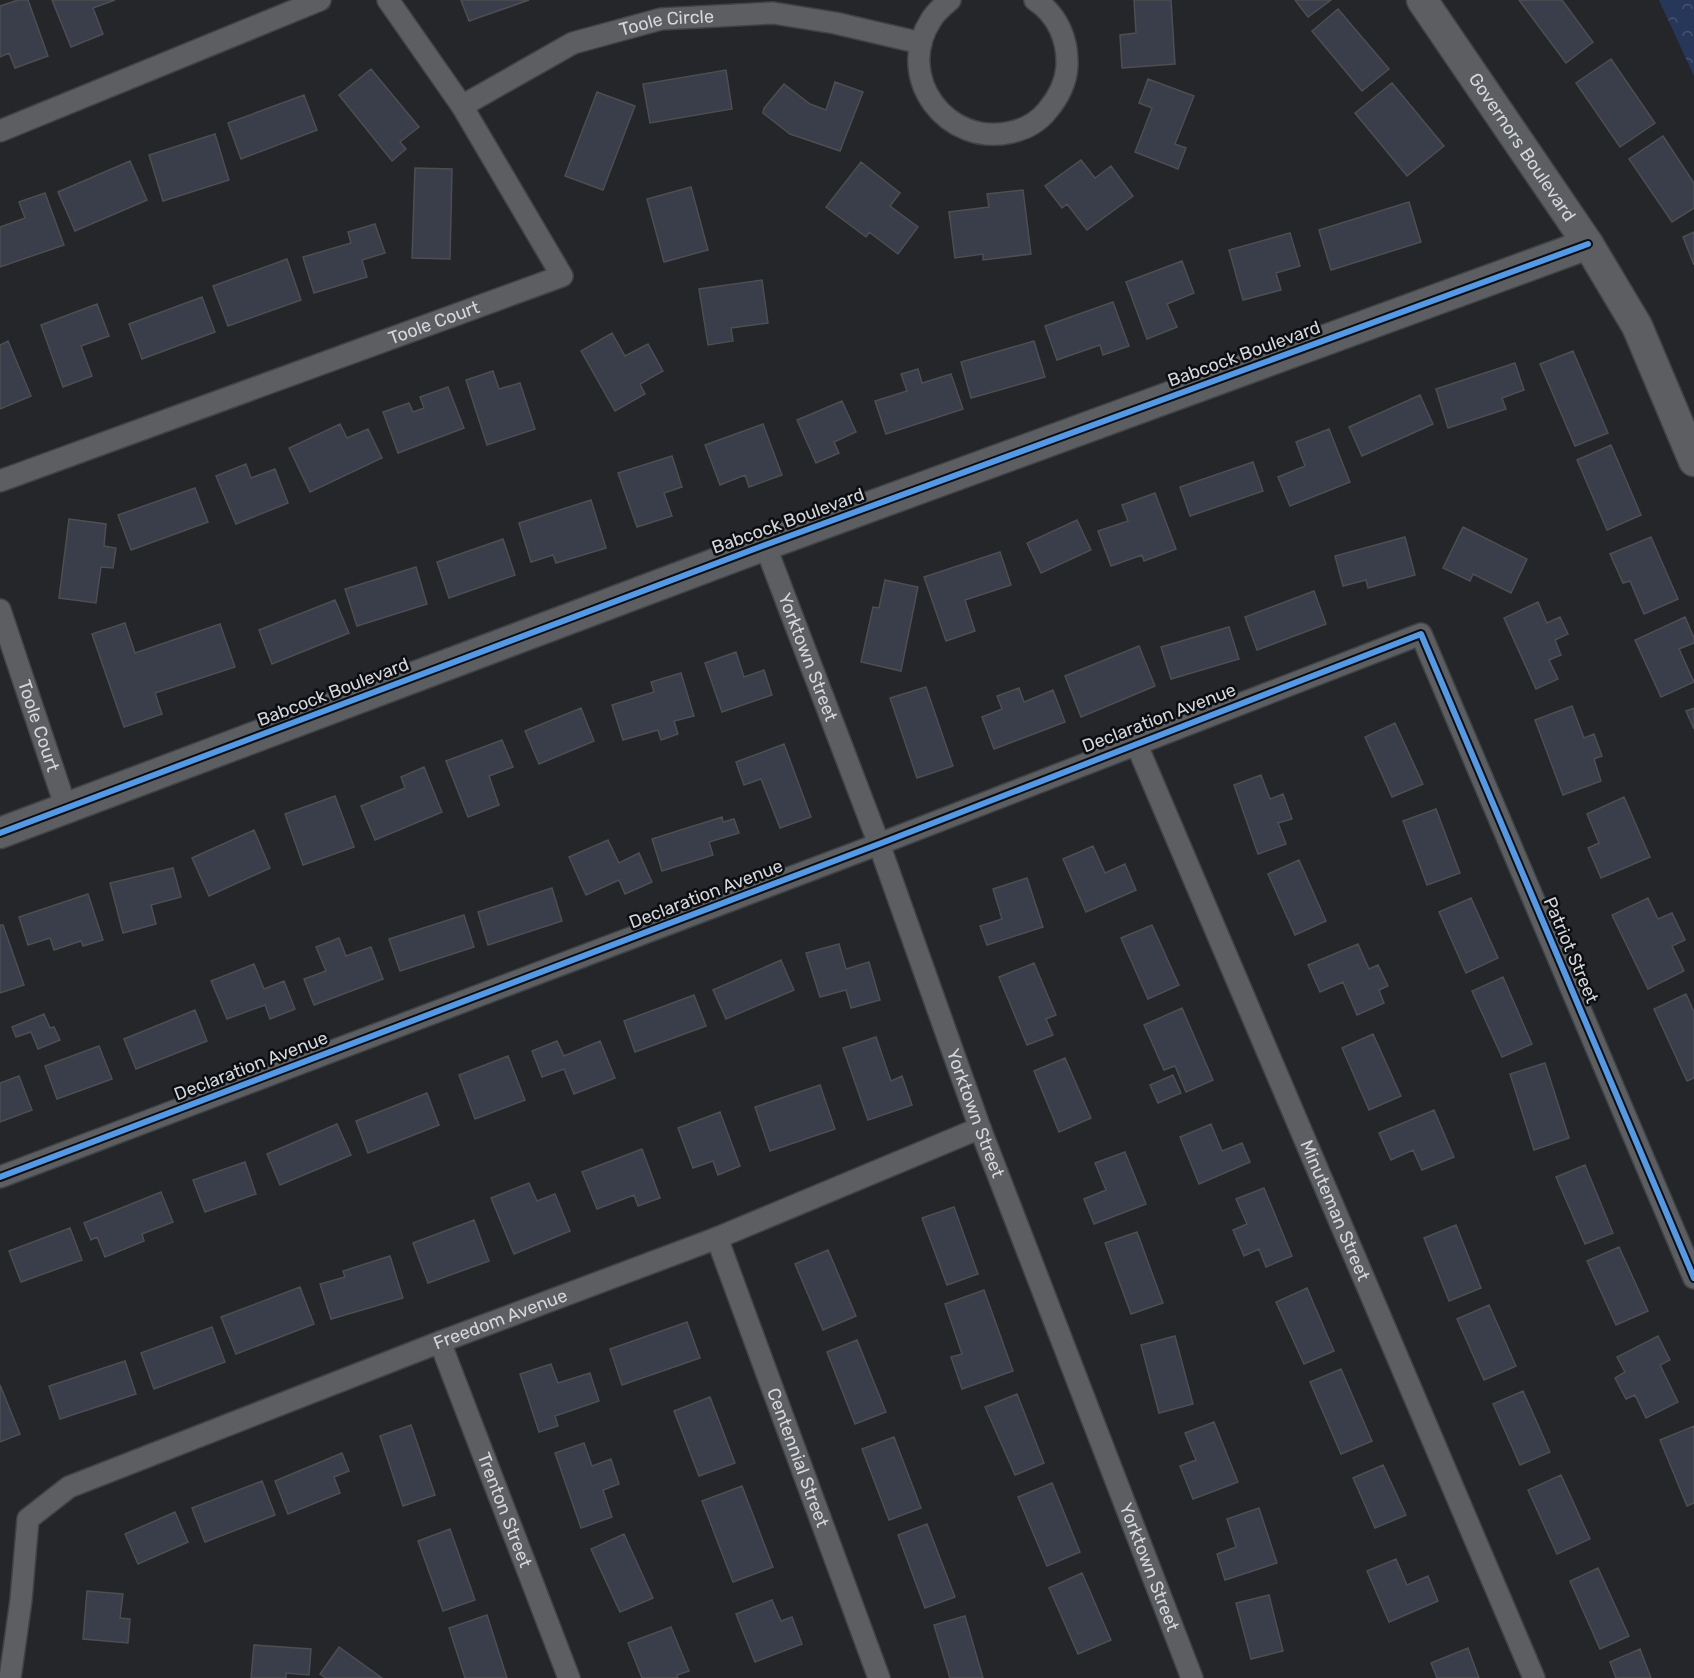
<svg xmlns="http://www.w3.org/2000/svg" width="1694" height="1678" viewBox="0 0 1694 1678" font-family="Rubik,sans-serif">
<defs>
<pattern id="park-crowns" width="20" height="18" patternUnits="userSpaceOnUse" patternTransform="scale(1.5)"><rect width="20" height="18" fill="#273759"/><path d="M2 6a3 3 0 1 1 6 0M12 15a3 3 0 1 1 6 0" fill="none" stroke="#455370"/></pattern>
</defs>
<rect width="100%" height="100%" fill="#242629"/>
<path fill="url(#park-crowns)" d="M1659,0H1694V76Z"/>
<path fill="#393e4a" stroke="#4d4e51" stroke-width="1.5" d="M18,0H28L48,56L15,68L9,53L0,57V6Z
M52,0H115L93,8L103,34L71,47Z
M461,0H529L469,21Z
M1134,0H1171L1175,64L1122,68L1120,35L1136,33Z
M1295,0H1331L1308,17Z
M1519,0H1562L1593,42L1566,63Z
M1338,9L1389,69L1362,91L1312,31Z
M1611,59L1655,123L1620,147L1576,83Z
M371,69L419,127L400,142L406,149L392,161L339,95Z
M726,70L732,109L650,123L643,84Z
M1148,79L1194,96L1175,144L1186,148L1178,169L1135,152L1152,108L1139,103Z
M835,82L863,92L840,151L790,134L763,113L764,108L784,84L810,104L826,110Z
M1392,83L1444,146L1407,176L1355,113Z
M597,92L635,106L603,190L565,176Z
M304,95L317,130L241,159L228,123Z
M215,134L229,180L163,201L149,155Z
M1663,136L1694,183V208L1672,222L1629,159Z
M1081,160L1095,178L1111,166L1133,196L1087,230L1067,204L1062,208L1045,186Z
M130,161L147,200L75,231L58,192Z
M861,162L900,193L890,206L918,227L898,254L869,232L866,237L826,207Z
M415,168L452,169L450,259L412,258Z
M691,187L708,250L664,262L647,199Z
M1023,190L1031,254L983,260V254L955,258L949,212L989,207L987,194Z
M45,193L64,245L0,267V227L25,218L19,202Z
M1409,202L1421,242L1331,270L1319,230Z
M375,224L385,253L362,260L367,277L314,293L303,257L351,243L348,232Z
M1694,232V265L1683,237Z
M1290,233L1300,266L1276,273L1281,290L1243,300L1229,250Z
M287,259L301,300L228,326L213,286Z
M1182,261L1194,293L1167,304L1177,327L1147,339L1126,282Z
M762,280L768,323L731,328L733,341L708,345L699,289Z
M202,297L215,332L142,359L129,324Z
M1113,302L1129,346L1103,355L1100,345L1057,360L1045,326Z
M97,304L109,336L81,346L92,376L63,387L41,325Z
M612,333L625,356L648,344L663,371L640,384L645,394L615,411L581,351Z
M8,341L31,396L0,409V345Z
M1034,341L1045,377L971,398L961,362Z
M1573,351L1608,433L1575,446L1540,364Z
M1515,363L1524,390L1502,398L1506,409L1448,428L1436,389Z
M918,369L922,383L951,374L963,409L886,434L875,401L907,391L901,374Z
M493,371L499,389L520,383L535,429L487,445L466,380Z
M448,387L464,428L398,453L383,412L409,403L413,412L424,408L420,397Z
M1420,395L1433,424L1362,456L1349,427Z
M842,401L856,432L834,442L839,453L816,463L797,420Z
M340,424L347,438L368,429L382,458L310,492L289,448Z
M763,424L782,475L749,487L745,475L720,485L705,445Z
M1329,429L1350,482L1290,506L1278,477L1305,466L1296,442Z
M1611,445L1641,515L1607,530L1577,460Z
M672,456L682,487L664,493L672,516L637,527L618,473Z
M1253,462L1263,491L1190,516L1180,487Z
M246,464L251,478L275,469L288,503L236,524L216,476Z
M195,488L208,522L131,550L118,515Z
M1155,493L1176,549L1144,561L1142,555L1111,566L1098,531L1128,521L1122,505Z
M591,500L606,548L556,563L553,555L531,562L519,523Z
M69,519L106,524L104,546L116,548L113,568L101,567L96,603L59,598Z
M1077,520L1091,550L1041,573L1027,543Z
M1463,527L1527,559L1511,593L1473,574L1470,581L1443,568Z
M1405,537L1415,575L1368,588L1366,580L1343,586L1335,556Z
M1651,537L1678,599L1644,614L1630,581L1623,583L1610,554Z
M503,539L515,575L449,598L437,562Z
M1000,552L1011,585L965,600L975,631L946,641L924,577Z
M416,567L427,604L357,626L345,589Z
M885,580L918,587L901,671L861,662L873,607L879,608Z
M1314,591L1326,624L1257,650L1245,617Z
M335,600L349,633L272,664L259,630Z
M1538,602L1547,623L1560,617L1568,634L1555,640L1561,655L1549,660L1558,679L1536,689L1504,618Z
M1685,617L1694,638V643L1679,649L1694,682L1661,697L1635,640Z
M125,623L135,653L220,624L235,667L155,693L162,714L124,727L92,634Z
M1229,627L1239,659L1171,679L1161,647Z
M1139,646L1155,686L1081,717L1065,676Z
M736,652L744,677L764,670L772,695L722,712L705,663Z
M681,673L694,716L674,721L678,734L661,740L658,730L623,740L612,705L654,692L651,682Z
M926,687L953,766L917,778L890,698Z
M1019,688L1024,702L1053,690L1065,722L994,749L982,717L1002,709L997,696Z
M1572,706L1584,738L1594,734L1602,756L1594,759L1601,781L1563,795L1535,720Z
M581,708L594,741L539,764L525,731Z
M1694,708V729L1686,711Z
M1395,723L1423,784L1392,797L1365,737Z
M502,740L513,767L489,776L499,805L468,817L446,761Z
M784,744L811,817L780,828L761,779L744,785L736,762Z
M424,767L442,812L375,840L361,806L405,788L401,777Z
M1261,775L1270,799L1283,794L1292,819L1278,823L1286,844L1258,854L1234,785Z
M335,796L354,847L303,865L285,814Z
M1624,797L1650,857L1601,878L1588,848L1599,843L1587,814Z
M1436,809L1460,873L1427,885L1403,821Z
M722,817L723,822L734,819L739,833L709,842L713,855L662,871L652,839Z
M254,830L270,868L209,896L192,858Z
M608,840L619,863L639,853L652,882L625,894L619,880L586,895L569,857Z
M1093,846L1105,873L1125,864L1136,890L1086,912L1063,859Z
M1299,860L1326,921L1295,935L1268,874Z
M173,868L181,897L151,905L156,924L123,933L110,883Z
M1027,878L1043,927L987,945L980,926L1002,919L993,889Z
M552,888L562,921L488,945L478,912Z
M88,894L103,940L83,946L81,941L54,950L50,938L28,945L19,917Z
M1471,898L1498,958L1466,973L1439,912Z
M1648,898L1658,919L1672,913L1685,940L1672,946L1684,971L1648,989L1612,915Z
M464,915L474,947L400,971L389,939Z
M0,925H3L24,985L0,993Z
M1152,925L1179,985L1148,999L1121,938Z
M339,938L346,956L371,947L383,979L314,1005L304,979L326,971L316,947Z
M839,944L846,969L869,962L880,1000L851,1008L846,990L820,997L806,953Z
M1358,944L1369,969L1378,965L1388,986L1379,990L1384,1003L1357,1015L1343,982L1320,992L1308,965Z
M781,960L794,990L726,1019L713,990Z
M1034,963L1056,1015L1046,1019L1053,1035L1027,1045L999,977Z
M254,964L264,989L284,981L295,1009L270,1019L265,1005L227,1019L211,981Z
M1503,977L1532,1044L1502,1057L1472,991Z
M1686,994L1694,1012V1078L1687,1081L1654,1009Z
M694,995L706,1026L635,1052L624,1021Z
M1182,1008L1213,1080L1186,1092L1175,1066L1164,1070L1144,1025Z
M195,1010L207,1041L136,1069L124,1039Z
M44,1014L50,1028L54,1027L60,1040L38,1049L31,1032L16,1037L12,1027Z
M1373,1034L1401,1096L1369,1110L1342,1048Z
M876,1037L891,1081L902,1076L912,1105L868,1120L843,1048Z
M557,1041L564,1056L600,1041L615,1078L574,1094L564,1069L542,1077L532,1051Z
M99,1046L112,1079L57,1099L45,1066Z
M508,1056L525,1100L475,1119L459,1075Z
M1065,1058L1091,1118L1059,1132L1034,1071Z
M1545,1063L1569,1138L1534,1150L1510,1074Z
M1173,1075L1181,1093L1158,1103L1150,1085Z
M19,1076L32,1110L0,1122V1083Z
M820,1085L835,1129L770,1151L755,1107Z
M427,1093L439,1125L368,1153L356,1121Z
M1434,1110L1454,1157L1422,1170L1413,1150L1391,1160L1379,1133Z
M720,1112L740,1166L718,1175L713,1161L693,1168L678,1128Z
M337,1124L351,1155L280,1185L267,1154Z
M1211,1124L1222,1151L1242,1143L1250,1162L1199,1184L1180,1137Z
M642,1149L660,1198L638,1206L634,1195L597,1209L582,1172Z
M1125,1152L1146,1204L1094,1224L1084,1199L1106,1190L1095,1163Z
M245,1162L256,1194L205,1212L193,1180Z
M1585,1165L1613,1233L1585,1244L1556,1177Z
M529,1183L537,1201L555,1194L570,1231L514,1254L491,1198Z
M1264,1188L1292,1256L1266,1267L1259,1249L1244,1256L1233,1230L1247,1224L1236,1199Z
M161,1192L173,1222L142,1234L144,1241L105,1257L97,1237L91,1240L84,1223Z
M954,1207L978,1274L947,1285L922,1218Z
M474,1220L489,1261L428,1283L413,1243Z
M1456,1225L1481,1288L1449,1301L1424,1238Z
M70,1228L82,1260L21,1282L9,1251Z
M1137,1232L1163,1303L1131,1314L1105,1243Z
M1619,1247L1648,1311L1616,1325L1587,1261Z
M828,1250L856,1316L823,1330L795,1264Z
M390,1256L403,1298L331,1319L320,1284L345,1277L343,1271Z
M300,1287L314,1324L236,1354L221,1317Z
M1307,1288L1334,1351L1304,1364L1276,1302Z
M984,1290L1013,1371L962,1389L951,1357L962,1354L945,1304Z
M1489,1305L1516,1366L1484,1380L1457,1319Z
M687,1322L700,1358L622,1385L610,1349Z
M212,1327L225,1362L154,1389L141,1353Z
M1175,1336L1193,1404L1159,1413L1141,1345Z
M1658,1336L1670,1360L1660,1365L1678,1402L1646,1418L1635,1395L1626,1399L1615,1378L1625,1372L1617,1357Z
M857,1340L886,1412L855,1424L827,1352Z
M125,1361L136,1394L60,1419L49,1386Z
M551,1364L558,1383L590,1373L599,1401L555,1416L558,1426L539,1432L520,1374Z
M1341,1369L1372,1441L1341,1454L1310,1382Z
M0,1385L20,1434L0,1442Z
M1523,1391L1550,1452L1520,1465L1493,1404Z
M1017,1394L1044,1463L1015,1475L985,1407Z
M710,1397L735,1463L699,1476L674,1411Z
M1214,1422L1238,1482L1193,1499L1180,1466L1196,1460L1185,1433Z
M411,1425L435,1495L403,1506L380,1436Z
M1694,1426V1503L1687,1506L1660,1440Z
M894,1437L921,1508L889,1520L862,1449Z
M584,1443L592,1466L611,1459L619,1484L603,1490L612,1517L581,1528L555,1453Z
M342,1453L349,1471L334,1477L340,1493L288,1514L275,1481Z
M1383,1465L1406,1515L1375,1528L1353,1478Z
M1561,1475L1590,1539L1557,1554L1528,1490Z
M262,1481L275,1515L205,1542L192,1508Z
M1052,1483L1080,1552L1047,1566L1018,1497Z
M742,1486L773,1567L733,1582L702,1501Z
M1259,1508L1277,1563L1225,1580L1217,1554L1236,1547L1227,1519Z
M175,1512L188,1542L138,1564L125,1534Z
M927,1524L955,1597L925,1608L898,1535Z
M450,1529L475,1600L443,1611L418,1541Z
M624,1534L653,1598L620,1612L591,1549Z
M1396,1559L1407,1585L1428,1576L1438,1601L1389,1622L1367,1571Z
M1598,1568L1629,1636L1600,1649L1570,1581Z
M1082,1573L1111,1640L1078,1654L1049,1588Z
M87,1591L123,1594L120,1618L130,1619L128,1643L83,1639Z
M1269,1595L1283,1651L1251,1659L1236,1603Z
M772,1600L781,1621L792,1617L802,1644L755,1662L736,1614Z
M487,1615L507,1678H465L449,1628Z
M965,1616L983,1678H950L934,1625Z
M671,1627L689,1671L677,1675L678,1678H642L628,1643Z
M254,1645L311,1649L309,1675L286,1673V1678H251Z
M339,1647L382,1678H326L320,1674Z
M1468,1648L1479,1678H1437L1431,1663Z
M1640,1649L1651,1678H1616L1610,1662Z"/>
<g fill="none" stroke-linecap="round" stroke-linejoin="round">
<g stroke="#404346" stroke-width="24">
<g id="street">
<path d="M950,0C944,5 935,13 931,20C894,77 947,148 1012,132C1025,129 1038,122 1047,111C1058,98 1066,84 1067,66C1068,40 1058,15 1035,0"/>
<path id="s1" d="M462,106L573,43L661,19L773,13L835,23L921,43"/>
<path d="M0,131L320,0"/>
<path id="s2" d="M0,481L562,276L462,106L388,0"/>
<path id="s3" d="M765,545L879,844L980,1128L1192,1678"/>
<path id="s4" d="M0,610L66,808"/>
<path id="s5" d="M1136,743L1534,1678"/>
<path d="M0,1177L879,844L1421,634L1694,1278"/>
<path id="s6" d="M717,1238L879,1678"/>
<path id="s7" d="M440,1342L569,1678"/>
<path id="s8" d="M10,1678L21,1600L28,1519L69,1487L440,1342L717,1238L980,1128"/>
</g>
</g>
<g stroke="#404346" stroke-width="33">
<g id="secondary">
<path id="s9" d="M1422,0L1588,244L1637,326L1694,461"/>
<path d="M0,833L765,545L1588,244"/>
</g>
</g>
<use href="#street" stroke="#5c5e61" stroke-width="21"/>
<use href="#secondary" stroke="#5c5e61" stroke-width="30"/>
<g stroke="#0c0e11" stroke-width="10">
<path id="cycleway" d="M0,833L765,545L1588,244
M0,1177L879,844L1421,634L1694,1278"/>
</g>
<use href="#cycleway" stroke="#5399e6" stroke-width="6"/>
</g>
<g text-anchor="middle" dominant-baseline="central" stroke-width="5" stroke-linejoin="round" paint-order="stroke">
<g font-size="18" fill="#d3d6db" stroke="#0c0e11">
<text stroke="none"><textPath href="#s1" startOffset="224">Toole Circle</textPath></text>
<text stroke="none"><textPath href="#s9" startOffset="178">Governors Boulevard</textPath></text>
<text stroke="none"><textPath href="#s2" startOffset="462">Toole Court</textPath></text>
<text transform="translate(1244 354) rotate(-20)">Babcock Boulevard</text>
<text transform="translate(788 521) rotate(-20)">Babcock Boulevard</text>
<text stroke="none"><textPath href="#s3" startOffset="120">Yorktown Street</textPath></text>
<text transform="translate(333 692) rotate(-21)">Babcock Boulevard</text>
<text transform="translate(1159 718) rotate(-21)">Declaration Avenue</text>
<text stroke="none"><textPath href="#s4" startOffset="122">Toole Court</textPath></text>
<text transform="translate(706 894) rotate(-21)">Declaration Avenue</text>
<text transform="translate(1571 950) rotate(67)">Patriot Street</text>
<text transform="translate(251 1066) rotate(-21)">Declaration Avenue</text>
<text stroke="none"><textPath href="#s3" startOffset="606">Yorktown Street</textPath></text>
<text stroke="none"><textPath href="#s5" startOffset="508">Minuteman Street</textPath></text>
<text stroke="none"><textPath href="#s8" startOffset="675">Freedom Avenue</textPath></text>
<text stroke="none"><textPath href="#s6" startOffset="234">Centennial Street</textPath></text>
<text stroke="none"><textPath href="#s7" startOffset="180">Trenton Street</textPath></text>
<text stroke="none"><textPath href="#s3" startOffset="1092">Yorktown Street</textPath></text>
</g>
</g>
</svg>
